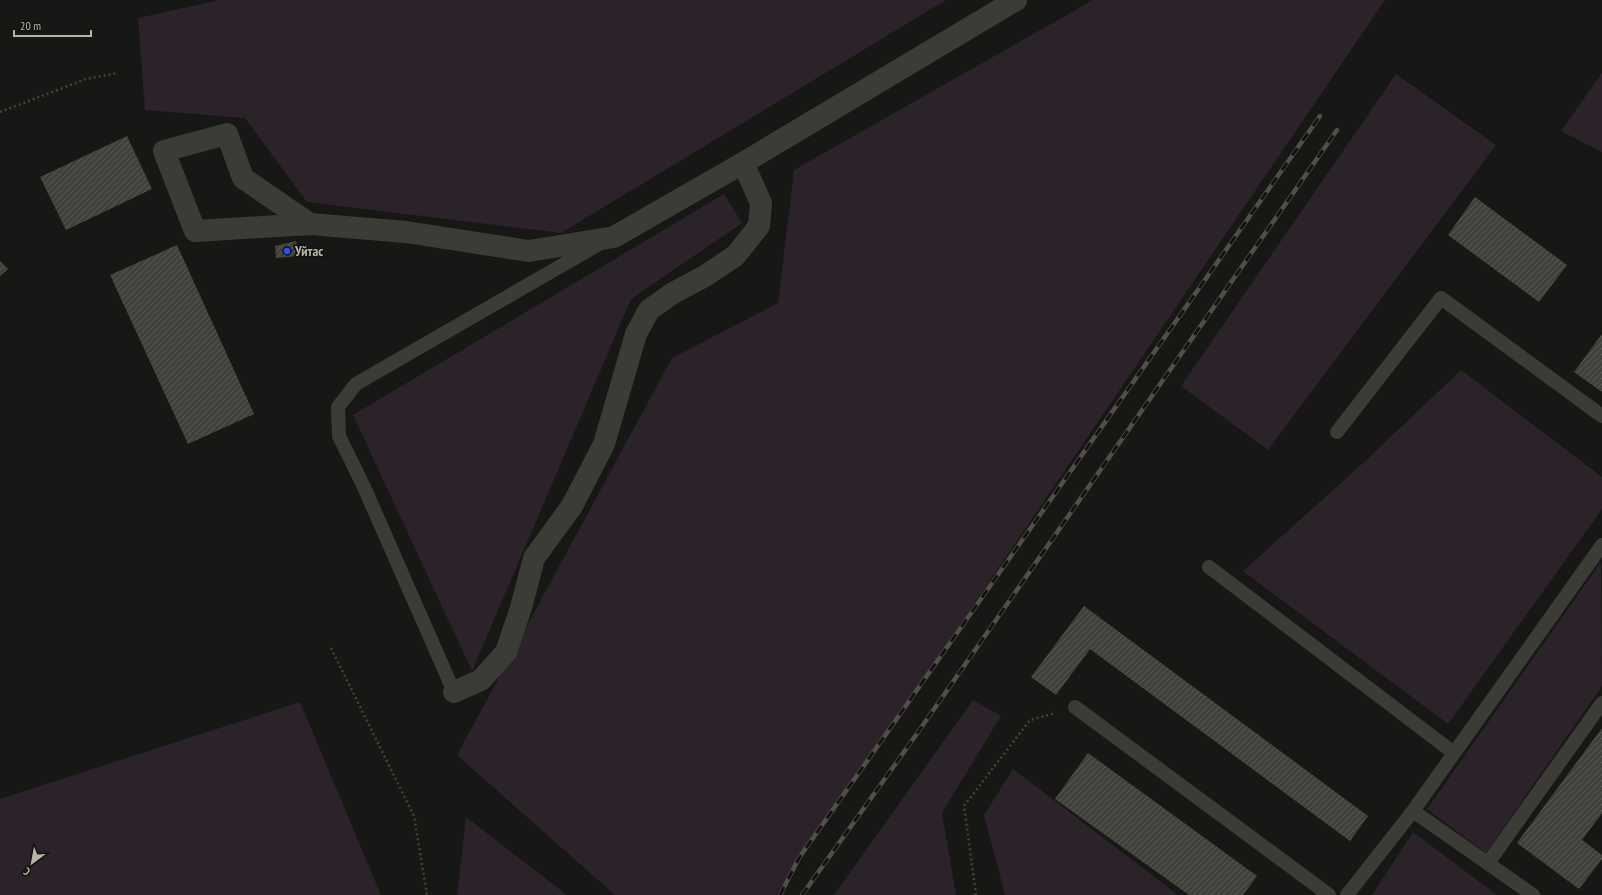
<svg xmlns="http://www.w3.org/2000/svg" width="1602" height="895" viewBox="0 0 1602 895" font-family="'PT Sans Narrow',sans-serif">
<defs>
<pattern id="building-hatch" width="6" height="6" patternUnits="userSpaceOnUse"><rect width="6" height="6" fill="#41413c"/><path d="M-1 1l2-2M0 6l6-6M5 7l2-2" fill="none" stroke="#5a5a55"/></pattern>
</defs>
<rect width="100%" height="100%" fill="#171715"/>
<path fill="#2c232a" d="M220,0H946L561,233L307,202L245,118L145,110L138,18Z
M1093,0H1385L776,895H615L457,755L672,358L778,303L794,170Z
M1602,73V152L1561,131Z
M1396,74L1496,145L1268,450L1181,386Z
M724,194L742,223L631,299L472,671L353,415Z
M1461,370L1602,477V509L1448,724L1243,571L1362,464Z
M1601,562L1602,686L1486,853L1427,809Z
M973,700L1001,716L942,813L956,895H834Z
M300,702L381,895H0V799Z
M1013,769L1178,895H1005L984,815Z
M466,817L567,895H457Z
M1413,832L1497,895H1372Z"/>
<path fill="url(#building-hatch)" d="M127,136L152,189L66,230L40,177Z
M1475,197L1567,265L1539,302L1448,235Z
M296,241L299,256L276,258L275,246Z
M177,245L254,414L188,444L110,275Z
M0,261L8,269L0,276Z
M1602,334V392L1574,372Z
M1084,606L1368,816L1350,841L1090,649L1056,695L1031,677Z
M1602,728V813L1582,840L1602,855V859L1579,889L1517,843Z
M1088,753L1257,876L1243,895H1189L1055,799Z"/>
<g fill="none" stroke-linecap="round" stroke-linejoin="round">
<path stroke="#43423c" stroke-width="2.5" stroke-dasharray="2 3" stroke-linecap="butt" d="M0,112L86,79L118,73
M331,648L414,816L427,895
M976,895L964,806L1030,720L1056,713"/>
<path stroke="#3c3c36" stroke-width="14" d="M1337,432L1441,298L1602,416
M1209,567L1454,753
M454,692L364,487L339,436L338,407L356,384L599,244
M1075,707L1329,895
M1488,863L1602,703
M1347,895L1413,811
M1533,895L1413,811L1602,545"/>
<path stroke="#3c3c36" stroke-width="22" d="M310,224L243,178L227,134L164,151L195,231L310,224L406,232L529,251L614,237L743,163L1016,0
M454,692L481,680L506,652L521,608L534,558L572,506L604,444L636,334L649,310L673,293L705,276L735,256L759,226L761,203L743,163"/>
<g stroke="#515048" stroke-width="4.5">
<path id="rail" d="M780,895L799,858L1320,116
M802,895L916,735L1337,130"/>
</g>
<use href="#rail" stroke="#121210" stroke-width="3" stroke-dasharray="9" stroke-linecap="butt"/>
</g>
<circle fill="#274ffd" stroke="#121210" stroke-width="1.5" cx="287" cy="251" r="4"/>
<g text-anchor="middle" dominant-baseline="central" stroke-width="3.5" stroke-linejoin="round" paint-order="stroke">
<g font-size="14" font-weight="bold" fill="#b8b5a6" stroke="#121210" text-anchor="start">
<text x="295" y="251">Уйтас</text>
</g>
</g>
<g transform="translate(32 863) rotate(212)" stroke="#121210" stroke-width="3" paint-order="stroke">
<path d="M0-3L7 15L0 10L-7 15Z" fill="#b8b5a6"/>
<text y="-6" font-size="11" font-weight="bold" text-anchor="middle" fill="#b8b5a6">С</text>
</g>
<path d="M14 30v6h77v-6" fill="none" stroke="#b8b5a6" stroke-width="2"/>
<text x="20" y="30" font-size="12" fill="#b8b5a6" stroke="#121210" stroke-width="3" paint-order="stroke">20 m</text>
</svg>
